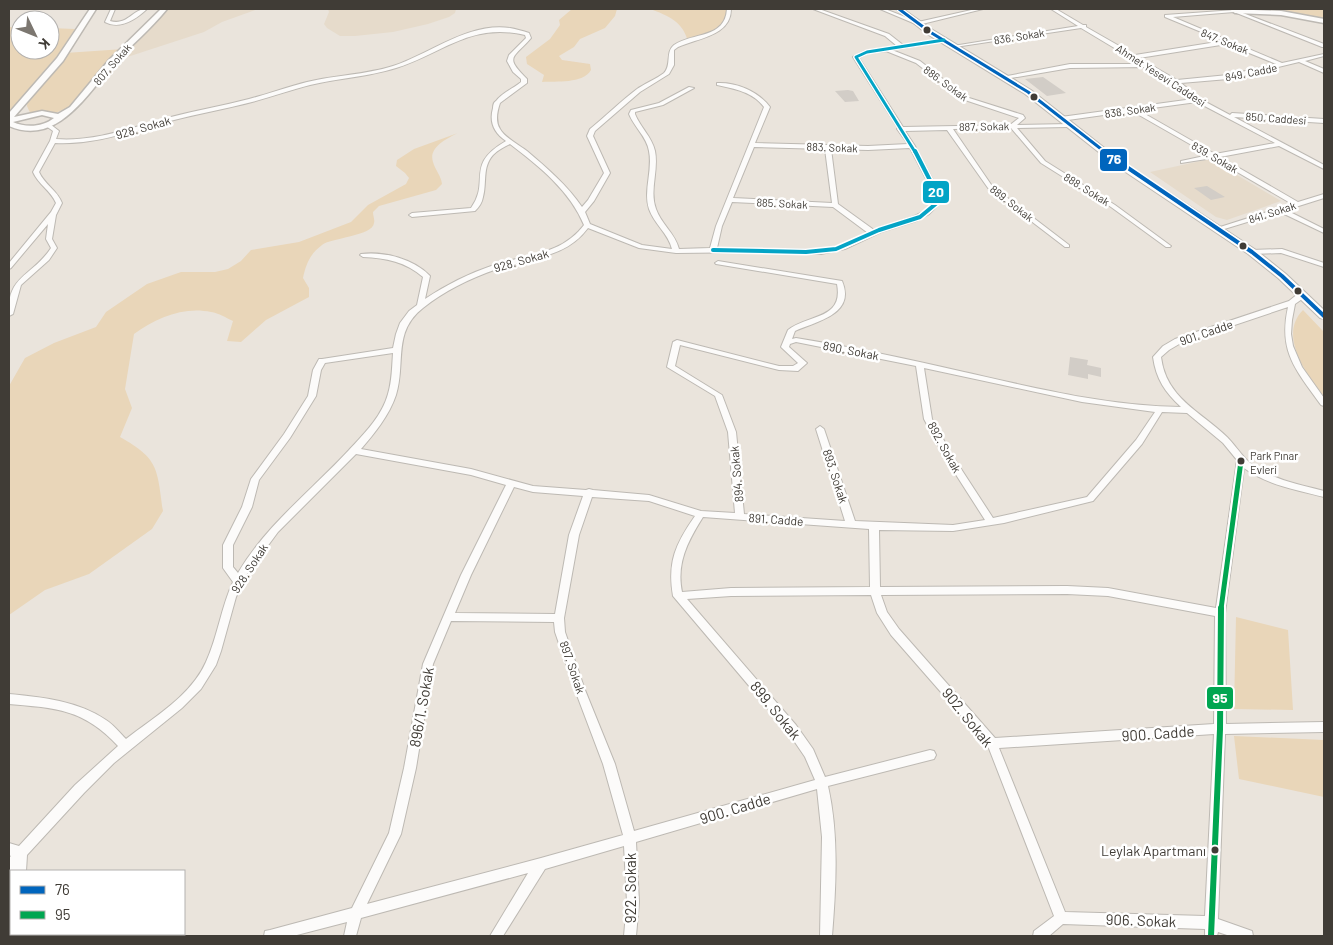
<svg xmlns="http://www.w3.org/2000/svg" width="1333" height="945" viewBox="0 0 1333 945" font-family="Barlow,sans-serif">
<rect width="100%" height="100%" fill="#eae4dc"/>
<path fill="#e6dbcb" d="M164,9H258L222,22L204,32L112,62Z
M328,9H456L455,13L449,17L428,24L393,32L355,36H340L327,28L324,24L329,12Z
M1210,159L1281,201L1227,220L1216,217L1150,172Z"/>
<path fill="#e9d6b9" d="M572,9H617L615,16L605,28L580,39L574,47L559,56L562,60L590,64L591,70C583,84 556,81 542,82L544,75L527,64L526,57L550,39L560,25L559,20Z
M650,9H729L730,18L706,36L688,41C682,21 669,16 650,9Z
M1245,9H1324V20L1282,12Z
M9,27H20V50H50V28L75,29L58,55L9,112Z
M124,49L79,103L53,114L31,115L27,106L28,95L65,53Z
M458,133C448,138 428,147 433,162C435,170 441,175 442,184L436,190L379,206L373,212C373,216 375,220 374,223C373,236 330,238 322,245C310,254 306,264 303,278L309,288V297L266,320L241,342L227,341L233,321C226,318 219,313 211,312C184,306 156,318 134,334L125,389L132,408L120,437C159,459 157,468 163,511L152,529L89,574L45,590L9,615V386L25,358L54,343L96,327L106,312L147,284L181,272H215L228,269L241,261L251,250L299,242L351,222L368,205L406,184L409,178L405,173L396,166L397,160L414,149Z
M1303,310L1324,332V396C1306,375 1278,335 1303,310Z
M1236,617L1288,630L1293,710L1234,709Z
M1234,736L1324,740V797L1239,779Z"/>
<path fill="#d2cdc7" d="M1043,77L1066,93L1047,96L1025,79Z
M848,90L853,91L859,101L845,102L835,91Z
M1207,186L1225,197L1211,200L1194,188Z
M1070,357L1088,360L1087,365L1101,368V377L1088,374V379L1068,375Z"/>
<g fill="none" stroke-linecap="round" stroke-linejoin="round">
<g stroke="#bdb9b3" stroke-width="2">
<path id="minor" d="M111,9H115L110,21C128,26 133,8 147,9C135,20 120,30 105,22Z
M727,9H731C731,36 698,38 678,47L674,50V65L669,74L640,92L595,131L593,136L610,173L594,201L585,212L590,224L642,245L672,249C668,233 654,224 649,209C643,190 653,171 649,151C647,137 634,127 629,114L631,110L659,103L689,87L694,88L663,105L635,112V114C640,127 652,137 655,151C659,171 649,190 656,209C661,224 675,233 679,249L710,248L716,226L764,107C753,92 735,89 717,85V83C736,82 758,91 770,107L755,143L868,146L908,144L897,129L898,128L853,57L865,51L897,46L885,36L813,9H819L889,34L903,45L946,39V40L944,41L892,50L920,61L966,97L1023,115L1025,118L1017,125L1070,124L1071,125L1068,127L1017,128L1045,161L1115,205L1171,246L1170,247H1166L1111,207L1041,163L1011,128L953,129L992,186L1069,245V247H1065L988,188L947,130L905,131L915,146L940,194L941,202L929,214L916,221L881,232L845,249L821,254L760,252L676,253L639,248L588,228C565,259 530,257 497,269C471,278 444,291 423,308C392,332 406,363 396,395C389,416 374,434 361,449L471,469L533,486L586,490L589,489L593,490L649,495L701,511L735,513L728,432L715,396L667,367L673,342L677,340L779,366H793L798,363L781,347L788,330C808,314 844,320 837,284L716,264L715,263L718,261L842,281C856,314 818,321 795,331L792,339L796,338C852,347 908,359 964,372C1035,388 1107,406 1181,407C1165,392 1156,379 1153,357L1163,346L1175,339L1289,301L1299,293H1305V297L1295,304L1292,320L1291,334L1293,346L1302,367L1324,398V406L1321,405C1296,370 1278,352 1288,307L1181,343L1169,350L1161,357C1166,398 1200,411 1227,437C1238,448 1245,462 1259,469C1279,481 1302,485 1324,491V497C1297,490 1267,485 1244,468L1225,613L1226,724L1324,722V732L1225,734L1218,919L1252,931L1253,936H1230L1218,932L1217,936H1205V929L1063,924L1049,936H1033L1034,931L1054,916L988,746L891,635L877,613L871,595L731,596L687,599L796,725L813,749L825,777L930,750L934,751L936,755L934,759L930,760L828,786C839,835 836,887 832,936H820L822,837L817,789L636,842L639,902L636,936H624L627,902L624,846L545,869L503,936H490L528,873L361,918L356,936H344L347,922L293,936H264L265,931L270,930L352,908L389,833L404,768L423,664L461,575L506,485L471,475L356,454L278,532L247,574L236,597L221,651L216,665L201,689L182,708L114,763L84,793L27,855L26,871H14L9,873V858L11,856L9,855V843L19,846L75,785L118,746C84,709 56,708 9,704V694C42,697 78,701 106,720C114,725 120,733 126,739C154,717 191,696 206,662C218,636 221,607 233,582L223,568V545L242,507L251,479L284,434L308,396L313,370L319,359H322L393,348L396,334L400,323L409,311L417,305L423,277C406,262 386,258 363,257L360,255L361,254C384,251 414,259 430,276L425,299C446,285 470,273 494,265C528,254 561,255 584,225C570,191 539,166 510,144C504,147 498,150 493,155C482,167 487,183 483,197C482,203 479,207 475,211L412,217L409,215L412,213L471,208C491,181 464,165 506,141C494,133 489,122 493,108C493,105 494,102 496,101C502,93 514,88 521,82V79L513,72L507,61L509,55L526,38L525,35C471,22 443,53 396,68C368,77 338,78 310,85C290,90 271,97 252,102C225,109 197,114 170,121C132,131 95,145 55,143L39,172C44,184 57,190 62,203L56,215L52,239L57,248L49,260L21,285L13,314L9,316C6,275 32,277 51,248L46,239L48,224L11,268L9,269V263L51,212L56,203C51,191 38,184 33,172L50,141L53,131L46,126V124H50L59,131L56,139C96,142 133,127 171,117C197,110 223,106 249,99C268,94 287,87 307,82C335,75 365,75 393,66C430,54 468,22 510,28C516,29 523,31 529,33L531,38C513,59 504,56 527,79V83L500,103C497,112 495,121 500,129C504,137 519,145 527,151C547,168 567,185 582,207L588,200L604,173L587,136L590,129C606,116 621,101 637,89C646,83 656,79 664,73C672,65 665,52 674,45C693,32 725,39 727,9ZM886,51L916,63L962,99L1019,118L1010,125L903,127L859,58L868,53ZM754,147L825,149L832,203L733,198ZM910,148L934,194L935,202C918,220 895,221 874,230L838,204L831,149L868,150ZM732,202L833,207L868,233L840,246L821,250L717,248L722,226ZM796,342L916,366L924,419L944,456L985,520L953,525L855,521L824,429L820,426L816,429L845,521L744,514L736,432L722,395L675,366L680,345L779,370L798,371L807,363L789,347L790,344ZM393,353C392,367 392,381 388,394C382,416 364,434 349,450C312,490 266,525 238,573L233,567V545L252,507L259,480L290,438L316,396L321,370L325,363ZM924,368L1082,402L1155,412L1136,440L1087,497L993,518L952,455L932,419ZM1162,412L1187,413L1223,443L1237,460L1216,608L1108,588L1067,586L880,587L879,530L953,531L1004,523L1093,501L1142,444ZM514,487L533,492L583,496L569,535L555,614L455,613L471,575ZM592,497L649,501L695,516C676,543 667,562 673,596L788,732L805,757L815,780L634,831L615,764L585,690L565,632L564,618L579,535ZM703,517L869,529L870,587L731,588L682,592C676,563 688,541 703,517ZM1067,594L1108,596L1215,616L1214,724L995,738L899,629L887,612L881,595ZM451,621L554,622L555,632L575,690L603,764L623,835L541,858L367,904L401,834L416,768L433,664ZM1214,734L1205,916L1065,912L999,748Z
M880,9H885L918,22L976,9H983L918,25Z
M1051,9H1056L1083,25H1086V27L1135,55L1223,41L1165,17V15L1235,10L1324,44V47H1322L1234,12L1173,17L1282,63L1324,54V56L1305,61L1324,69V73L1299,62L1228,79L1181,83L1200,99L1230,115L1232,113L1324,119V123L1234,117L1324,165V169L1279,146L1220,157L1298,202L1324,194V198L1286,210L1324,229V233L1280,212L1221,230H1217V228L1292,204L1213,158L1181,163V161L1209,155L1132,111L1061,121L1058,119L1061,117L1193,99L1174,83L1146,67L1070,68L1005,79L1002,77L1070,64H1141L1081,28L955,47L953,46L1078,26ZM1227,44L1276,64L1228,75L1177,80L1139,58ZM1197,102L1275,143L1215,154L1138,110Z
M1282,249L1324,263V267L1281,253L1252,254L1249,252L1252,250Z
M13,934H25V936H13Z"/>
</g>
<g stroke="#bdb9b3" stroke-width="3">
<path id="tertiary" d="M1229,9L1281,11L1324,19V23L1281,15L1235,13Z"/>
</g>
<g stroke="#bdb9b3" stroke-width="3">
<path id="secondary" d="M90,9H96L63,61L14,117L42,111L58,114L70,107L109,60L161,9H167C151,29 131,45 114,64C87,94 57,147 9,126V113L57,58ZM42,115L54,118C43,127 26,128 13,122Z"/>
</g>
<g stroke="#bdb9b3" stroke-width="2">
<path id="primary" d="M896,9H903L933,30L1031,90L1121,161L1256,250L1286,274L1324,310V319L1320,318L1278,278L1248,254L1115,165L1025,94L927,34Z"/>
</g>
<use href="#minor" fill="#fcfbfa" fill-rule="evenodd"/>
<use href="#tertiary" fill="#fcfbfa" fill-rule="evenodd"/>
<use href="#secondary" fill="#fcfbfa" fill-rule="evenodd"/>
<use href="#primary" fill="#fcfbfa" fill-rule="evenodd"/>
<g stroke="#fff" stroke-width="5.5">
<path id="bus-1-far1" d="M899,9L930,32L1028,92L1105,152"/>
</g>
<g stroke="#fff" stroke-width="7">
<path id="bus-1" d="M1103,151L1252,252L1282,276L1324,316"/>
</g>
<g stroke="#fff" stroke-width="9">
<path id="bus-2-far1" d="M1221,609L1241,461"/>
</g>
<g stroke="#fff" stroke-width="10">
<path id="bus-2" d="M1211,936L1220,729L1221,608"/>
</g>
<g stroke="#fff" stroke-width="5.5">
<path id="bus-3-far1" d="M915,152L856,57L867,52L944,40"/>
</g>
<g stroke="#fff" stroke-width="7">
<path id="bus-3" d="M713,250L806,252L836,249L879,230L920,217L938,202L937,194L915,151"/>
</g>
<use href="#bus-1-far1" stroke="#0065bd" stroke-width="3"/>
<use href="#bus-1" stroke="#0065bd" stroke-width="4"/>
<use href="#bus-2-far1" stroke="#00a651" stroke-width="5"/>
<use href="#bus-2" stroke="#00a651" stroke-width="6"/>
<use href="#bus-3-far1" stroke="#03a4c6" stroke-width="3"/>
<use href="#bus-3" stroke="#03a4c6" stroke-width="4"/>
</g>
<g fill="#403c36" stroke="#fff" stroke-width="2">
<circle cx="927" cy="30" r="4.5"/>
<circle cx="1034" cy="97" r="4.5"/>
<circle cx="1243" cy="246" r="4.5"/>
<circle cx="1298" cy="291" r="4.5"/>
<circle cx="1241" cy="461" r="4.5"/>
<circle cx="1215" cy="850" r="4.5"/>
</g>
<g text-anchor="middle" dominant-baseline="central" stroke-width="5" stroke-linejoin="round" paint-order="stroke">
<g font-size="11" fill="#403c36" stroke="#fff">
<text transform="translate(1019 36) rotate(-9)">836. Sokak</text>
<text transform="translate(1225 41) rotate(22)">847. Sokak</text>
<text transform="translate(112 64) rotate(-49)">807. Sokak</text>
<text transform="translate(1251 72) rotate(-11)">849. Cadde</text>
<text transform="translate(1161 75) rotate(33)">Ahmet Yesevi Caddesi</text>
<text transform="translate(946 83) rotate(36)">886. Sokak</text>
<text transform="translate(1130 110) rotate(-8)">838. Sokak</text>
<text transform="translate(1276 118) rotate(4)">850. Caddesi</text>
<text transform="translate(984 126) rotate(-1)">887. Sokak</text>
<text transform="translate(832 147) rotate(2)">883. Sokak</text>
<text transform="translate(1215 157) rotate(30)">839. Sokak</text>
<text transform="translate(1087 189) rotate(32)">888. Sokak</text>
<text transform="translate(782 203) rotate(3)">885. Sokak</text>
<text transform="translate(1012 203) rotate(38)">889. Sokak</text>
<text transform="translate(1272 212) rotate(-18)">841. Sokak</text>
</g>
<g font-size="11" fill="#403c36" stroke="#fff" text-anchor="start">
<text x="1250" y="455">Park Pınar<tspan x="1250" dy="14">Evleri</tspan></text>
</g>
<g font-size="12" fill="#403c36" stroke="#fff">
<text transform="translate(143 127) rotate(-16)">928. Sokak</text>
<text transform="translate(521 260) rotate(-16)">928. Sokak</text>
<text transform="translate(1206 332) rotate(-19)">901. Cadde</text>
<text transform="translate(851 350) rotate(11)">890. Sokak</text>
<text transform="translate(945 447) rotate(61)">892. Sokak</text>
<text transform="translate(736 474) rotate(-95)">894. Sokak</text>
<text transform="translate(836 476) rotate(72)">893. Sokak</text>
<text transform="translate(776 519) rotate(4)">891. Cadde</text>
<text transform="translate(249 568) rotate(-57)">928. Sokak</text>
<text transform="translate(573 667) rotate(71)">897. Sokak</text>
</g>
<g font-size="14" fill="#403c36" stroke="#fff" text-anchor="end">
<text x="1206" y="850">Leylak Apartmanı</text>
</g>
<g font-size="15" fill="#403c36" stroke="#fff">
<text transform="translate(421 707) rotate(-80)">896/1. Sokak</text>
<text transform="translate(776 710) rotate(51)">899. Sokak</text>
<text transform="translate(968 717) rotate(51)">902. Sokak</text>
<text transform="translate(1158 733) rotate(-4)">900. Cadde</text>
<text transform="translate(735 808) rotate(-17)">900. Cadde</text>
<text transform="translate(630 888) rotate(-90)">922. Sokak</text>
<text transform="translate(1141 920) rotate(2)">906. Sokak</text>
</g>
</g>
<g stroke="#fff" stroke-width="2">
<rect x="1099" y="148" width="29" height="24" rx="5" fill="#0065bd"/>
<rect x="922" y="180" width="28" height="24" rx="5" fill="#03a4c6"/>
<rect x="1206" y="686" width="28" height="24" rx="5" fill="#00a651"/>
</g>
<g font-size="14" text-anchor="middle" font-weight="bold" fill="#fff">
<text x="1114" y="164">76</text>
<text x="936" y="197">20</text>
<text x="1220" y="703">95</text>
</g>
<rect width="1333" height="945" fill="none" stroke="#403c36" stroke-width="20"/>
<rect x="10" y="870" width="175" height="65" fill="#ffffff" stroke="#b3b1af"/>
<rect x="20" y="886" width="25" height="8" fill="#0065bd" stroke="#b3b1af"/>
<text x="55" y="895" font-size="15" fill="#403c36">76</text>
<rect x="20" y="911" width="25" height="8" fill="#00a651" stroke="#b3b1af"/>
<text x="55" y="920" font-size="15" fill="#403c36">95</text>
<g transform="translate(35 35) rotate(133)"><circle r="24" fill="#ffffff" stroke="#b3b1af"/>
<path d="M0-4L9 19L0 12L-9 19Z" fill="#7c7770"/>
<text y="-8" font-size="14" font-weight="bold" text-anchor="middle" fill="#403c36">K</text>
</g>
</svg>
